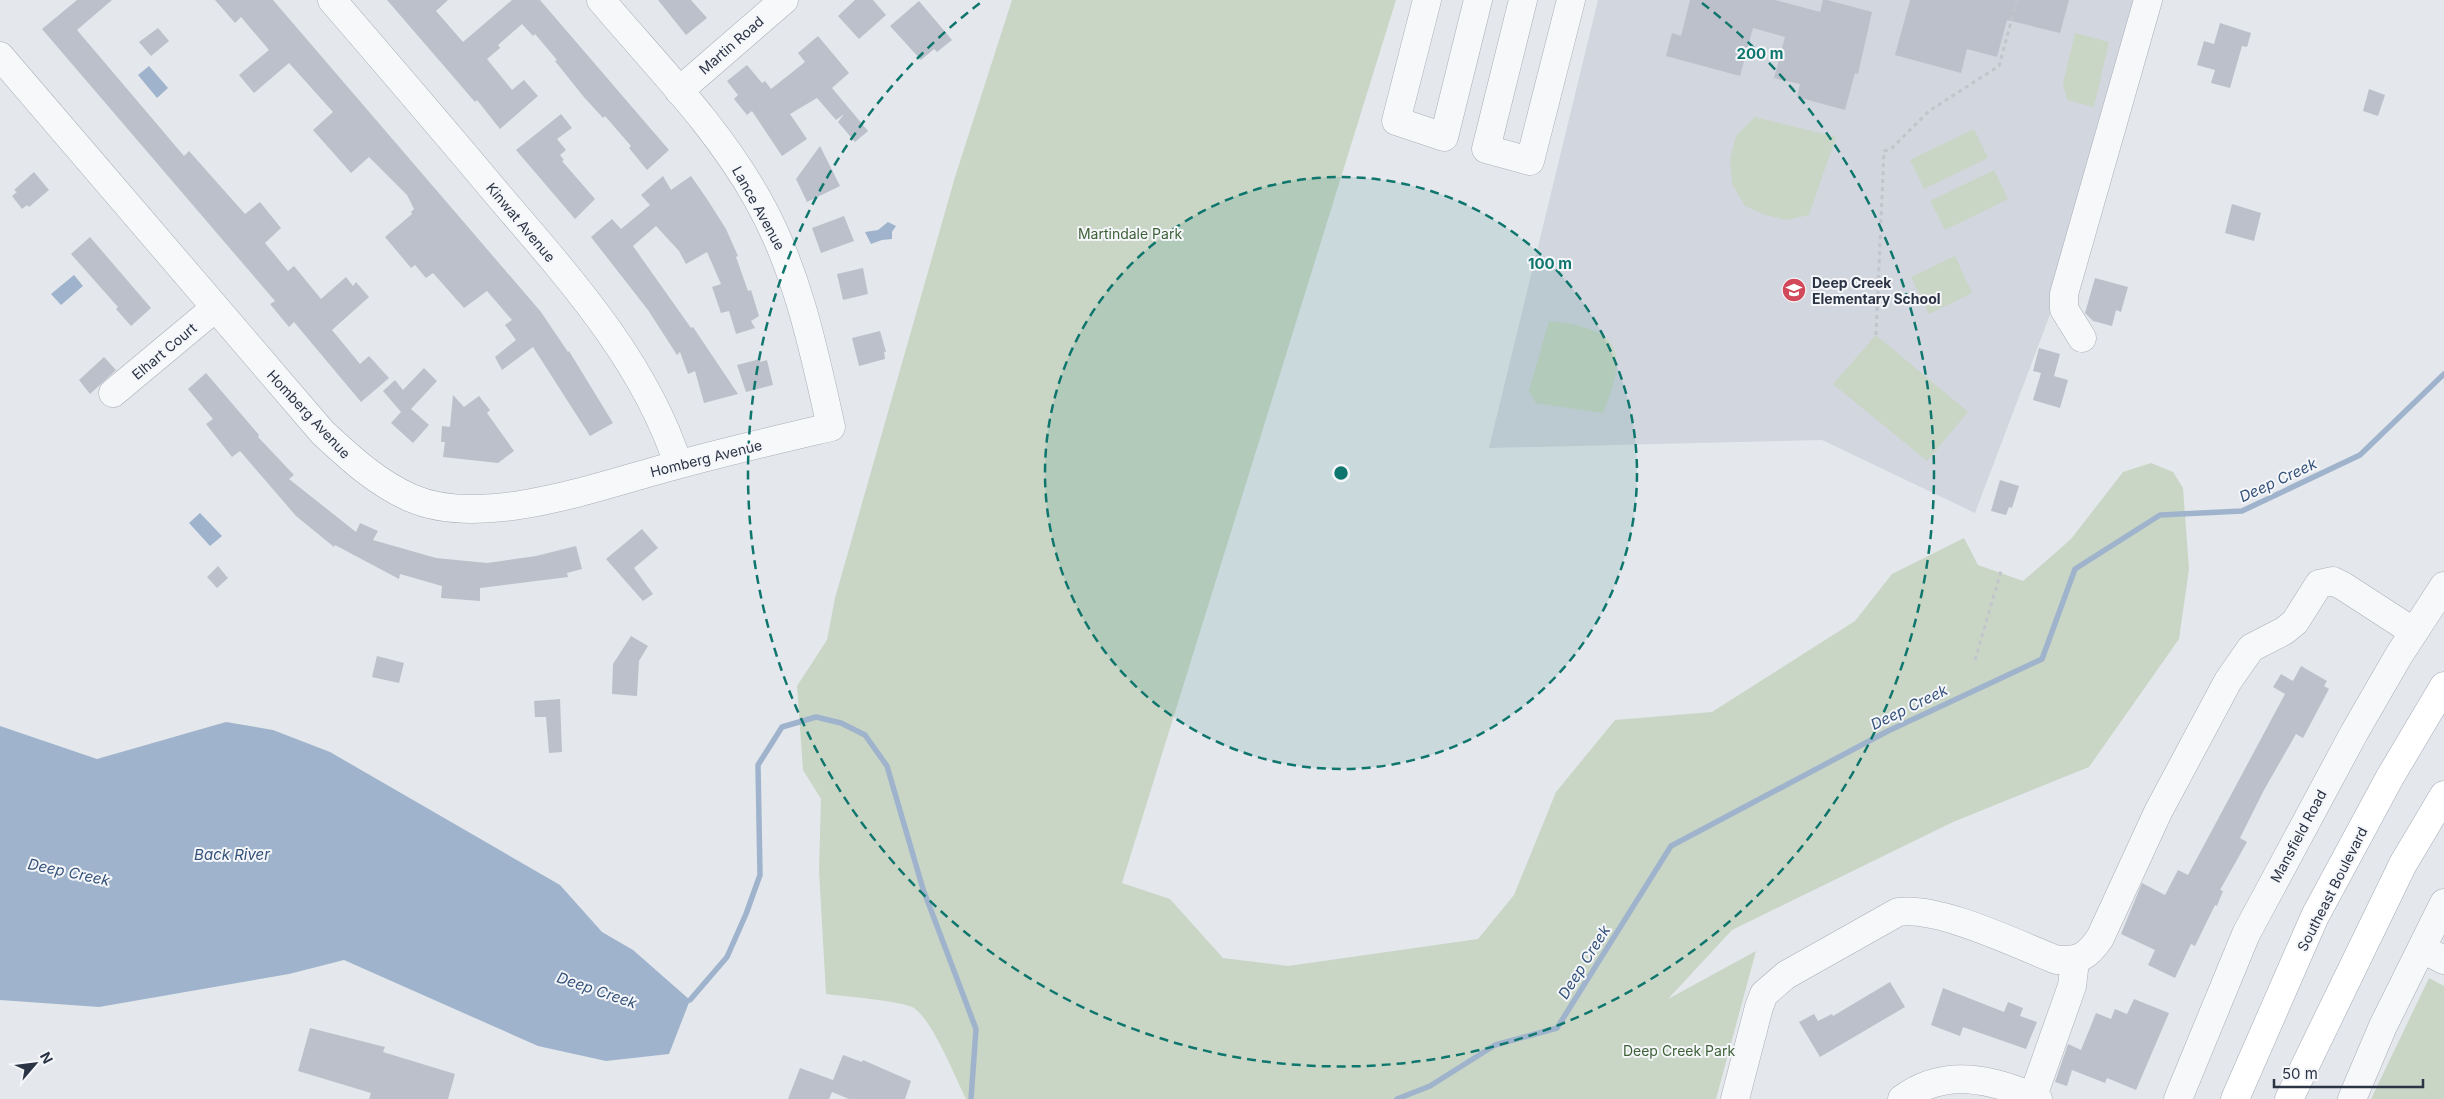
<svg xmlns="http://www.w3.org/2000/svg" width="2444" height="1099" viewBox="0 0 2444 1099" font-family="Inter,sans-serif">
<rect width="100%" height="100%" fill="#e4e7ec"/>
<path fill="#d2d6de" d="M1598,0H2148L2082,230L1975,513L1822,440L1489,448Z"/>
<path fill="#c9d6c5" d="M1012,0H1396L1122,883L1170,899L1223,958L1288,966L1478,939L1514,895L1556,792L1615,720L1712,712L1855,621L1892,574L1964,538L1978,565L2023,581L2071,539L2123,472L2151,463L2173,472L2183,488L2189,569L2179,639L2089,767L1953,822L1732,930L1668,999L1756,951L1716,1099H966C955,1077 933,1021 914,1008C903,1001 842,996 826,994L819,870L821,799L803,770L797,686L827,640L835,598L955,177Z
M2075,33L2109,42L2094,107L2067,100L2063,84Z
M1755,117L1836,137L1809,215L1786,220L1765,215L1745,206L1732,184L1730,159L1736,136Z
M1974,129L1988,158L1924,189L1910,160Z
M1994,170L2008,199L1945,230L1930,201Z
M1955,256L1972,293L1929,314L1911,277Z
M1549,321C1619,329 1630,347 1603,413L1536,403L1529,391Z
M1876,335L1968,412L1927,461L1833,384Z
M2429,978L2444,986V1099H2371Z"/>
<path fill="#9fb4cc" d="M149,66L168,88L157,98L138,75Z
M888,222L896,226L892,232V239L882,240L871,244L865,232L878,230Z
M74,275L83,286L61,305L51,294Z
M200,513L222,536L210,546L189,523Z
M226,722L273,730L330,752L560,885L602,932L633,950L690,1000L669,1054L606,1061L538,1046L344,960L289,974L99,1007L0,1000V726L97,759Z"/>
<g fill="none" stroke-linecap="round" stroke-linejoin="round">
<path stroke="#9fb4cc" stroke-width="5.5" d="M684,1002L690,1000L727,957L746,914L760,875L758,765L782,727L816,717L841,723L865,735L887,766L923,889L976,1029L971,1099
M1397,1099L1430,1086L1495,1045L1557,1028L1671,846L1888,731L2042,659L2075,569L2160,515L2242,511L2360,455L2444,374"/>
</g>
<path fill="#bbc0ca" d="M77,0H112L77,30L184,156L189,151L245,214L260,202L281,228L265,243L288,271L294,266L321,299L346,277L353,286L356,282L369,297L332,330L360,364L369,356L389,378L361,402L294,322L289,327L270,304L275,301L42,29Z
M215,0H273L541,312L568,352L569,351L613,423L590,436L533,347L502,370L495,357L516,340L505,325L512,320L487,291L464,308L433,273L426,278L415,265L411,268L385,237L412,214L411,212L414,209L407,195L369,157L351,173L313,130L333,112L289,63L254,93L239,75L269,50L241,17L235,23Z
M387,0H448L436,11L463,42L512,0H540L669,150L647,170L629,148L631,146L605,116L603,118L583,96L555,61L557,60L535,34L533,36L522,24L498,45L500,48L487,59L512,90L524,80L538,96L500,129L477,100L475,102Z
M658,0H691L707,18L686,35Z
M855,0H873L886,15L859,39L838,16Z
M1690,0H1775L1820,12L1823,0H1827L1872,12L1858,74L1855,73L1845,110L1797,97L1800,84L1774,78L1785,37L1753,28L1740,76L1666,56L1672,33L1681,36Z
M1910,0H2069L2060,33L2007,20L1997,57L1967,49L1961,73L1895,55Z
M919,1L952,40L937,52L934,49L921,60L890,26Z
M2220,23L2251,33L2247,47L2242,46L2230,88L2211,83L2215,70L2197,65L2204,41L2214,44Z
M158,28L169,41L151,56L139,42Z
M818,36L849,73L832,88L868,131L855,142L838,122L844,114L836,120L817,98L790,114L807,139L782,156L752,111L747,115L734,99L738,95L727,81L747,65L762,83L765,81L771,89L805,62L798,53Z
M2369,89L2385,95L2378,116L2363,111Z
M561,114L572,128L557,139L566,150L560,155L564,160L562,161L595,199L575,219L516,150Z
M820,146L840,186L807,202L796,179Z
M34,172L49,190L29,207L27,205L22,209L12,196L17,192L14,190Z
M663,176L671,190L691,176L707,199L726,229L738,256L736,257L748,291L751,290L759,316L751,321L755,328L736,334L729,311L721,313L712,287L721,284L707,252L686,264L679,251L656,226L633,246L691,328L693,327L738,394L704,403L695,371L688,374L680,352L677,355L648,310L591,237L612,219L621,229L650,205L641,195Z
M2232,204L2261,213L2254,241L2225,233Z
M844,216L854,241L821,253L812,228Z
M90,237L151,308L131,326L116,309L118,307L71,254Z
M863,268L868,294L843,300L837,274Z
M2095,278L2128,287L2121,312L2116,310L2112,326L2093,321L2085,313Z
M880,331L886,352H884L885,359L859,366L852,338Z
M2039,348L2060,354L2054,376L2068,380L2060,408L2033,400L2041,373L2033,371Z
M104,357L116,370L90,394L79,380Z
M760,359V362L767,360L773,385L746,392L737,365Z
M424,368L437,381L411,409L429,425L413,443L391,423L401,412L383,391L395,380L403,390Z
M206,373L259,435L258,437L294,475L289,479L356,532L360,523L378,531L373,540L436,558L487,563L536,556L576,546L582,569L567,573L568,577L480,588V601L441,598L442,586L400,574L399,579L335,545L334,547L296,516L240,451L232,457L206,424L213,419L188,389Z
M453,395L464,407L479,396L490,410L487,413L514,451L498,463L443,457L445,442H441L442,426L450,427Z
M2000,480L2019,486L2012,508L2009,507L2006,515L1991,511Z
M642,529L658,548L634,568L653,594L643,601L606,559Z
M218,566L228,578L217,588L207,577Z
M631,636L648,646L639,661L637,696L612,694L613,664Z
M377,656L404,663L399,683L372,677Z
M2301,666L2327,681L2324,686L2329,689L2303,738L2296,734L2264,790L2240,838L2247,842L2220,890L2223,891L2217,906L2215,905L2195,946L2191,944L2175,978L2148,965L2155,950L2121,934L2142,883L2165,895L2178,870L2188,875L2285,694L2273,687L2281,674L2293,681Z
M560,699L562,752L549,753L546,717H535L534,701Z
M1890,982L1905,1007L1820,1057L1799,1022L1814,1014L1818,1021L1832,1014L1833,1016Z
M1943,988L2004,1012L2008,1002L2023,1008L2020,1016L2037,1022L2026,1049L1963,1027L1960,1036L1931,1025Z
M2134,999L2169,1013L2136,1090L2107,1078L2105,1083L2072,1070L2067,1086L2055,1082L2068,1044L2081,1050L2096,1013L2111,1019L2115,1009L2127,1014Z
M310,1028L385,1047L383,1052L455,1074L448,1099H369L371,1093L298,1071Z
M843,1055L862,1062L863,1060L911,1081L905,1099H849L832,1092L829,1099H788L800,1068L833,1080Z"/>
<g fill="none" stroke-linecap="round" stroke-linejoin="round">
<g stroke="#a9aeb7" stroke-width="29">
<path id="minor" d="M332,0C388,65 444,130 499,196C569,278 644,360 678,464
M1427,0L1396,121L1444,137L1478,0
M1523,0L1486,149L1530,161L1571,0
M0,56L323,433C350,458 377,483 411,498C485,530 603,484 677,465C728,451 780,439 831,427C814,350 797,269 758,200C717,126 655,64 601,0
M679,91L784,0
M2082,338L2064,309V294L2148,0
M113,393L215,308
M2422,949L2444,960
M1735,1099L1759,1007L1764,994L1786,975L1898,912C1939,906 2016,944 2057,960C2079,961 2087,957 2100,938L2158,812L2228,681L2251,648L2284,631L2295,622L2319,584L2333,581L2343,586L2414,632
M1902,1099C1945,1067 1993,1079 2038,1099
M2032,1099L2072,986L2075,961
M2178,1099L2246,934L2354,733L2399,655L2444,586
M2352,1099L2383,1026L2444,903"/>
</g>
<g stroke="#a3abb8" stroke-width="29">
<path id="major" d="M2235,1099L2315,916L2390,777L2444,686
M2289,1099L2403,864L2444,795"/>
</g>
<path stroke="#c2c5cb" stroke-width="3" stroke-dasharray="4 4" stroke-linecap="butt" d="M1876,335L1884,151L1891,149L1929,111L1999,66L2017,0
M1975,660L2001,571"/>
<use href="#minor" stroke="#f7f8fa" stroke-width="28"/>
<use href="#major" stroke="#fff" stroke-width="28"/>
</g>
<circle cx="1341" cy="473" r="296" fill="#0f766e" fill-opacity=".12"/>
<g fill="none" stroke="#0f766e" stroke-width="2.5" stroke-dasharray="9 6">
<circle cx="1341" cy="473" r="296"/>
<path d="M1702 3A593 593 0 1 1 980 3"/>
</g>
<defs>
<g id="school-disc" transform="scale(1.25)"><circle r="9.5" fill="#d1495b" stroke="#f4f6f9"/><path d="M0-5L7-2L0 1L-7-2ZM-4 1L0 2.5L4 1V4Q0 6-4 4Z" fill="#fff"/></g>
</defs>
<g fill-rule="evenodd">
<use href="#school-disc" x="1794" y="290"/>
</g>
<g text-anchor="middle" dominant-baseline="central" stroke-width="4" stroke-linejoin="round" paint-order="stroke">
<g font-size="14" fill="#2b3445" stroke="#f4f6f9">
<text transform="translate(731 45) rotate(-41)">Martin Road</text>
<text transform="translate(759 208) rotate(61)">Lance Avenue</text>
<text transform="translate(521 222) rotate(50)">Kinwat Avenue</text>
<text transform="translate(164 351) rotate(-40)">Elhart Court</text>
<text transform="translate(309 414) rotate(47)">Homberg Avenue</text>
<text transform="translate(706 458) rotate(-14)">Homberg Avenue</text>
<text transform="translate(2298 836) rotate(-62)">Mansfield Road</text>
<text transform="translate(2332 889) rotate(-63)">Southeast Boulevard</text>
</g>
<g font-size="14" fill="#3f6138" stroke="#f4f6f9">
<text x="1130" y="233">Martindale Park</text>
<text x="1679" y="1050">Deep Creek Park</text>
</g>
<g font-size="14" font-weight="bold" fill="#2b3445" stroke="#f4f6f9" text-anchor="start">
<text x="1812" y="282">Deep Creek<tspan x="1812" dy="16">Elementary School</tspan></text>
</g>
<g font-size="15" font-style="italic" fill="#34527a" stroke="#f4f6f9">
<text transform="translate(2278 480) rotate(-25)">Deep Creek</text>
<text transform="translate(1909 707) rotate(-26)">Deep Creek</text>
<text x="232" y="854">Back River</text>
<text transform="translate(69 872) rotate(12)">Deep Creek</text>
<text transform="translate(1584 962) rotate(-58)">Deep Creek</text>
<text transform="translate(597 990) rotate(19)">Deep Creek</text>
</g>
</g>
<circle cx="1341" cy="473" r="8" fill="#0f766e" stroke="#f4f6f9" stroke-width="2.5"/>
<g font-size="15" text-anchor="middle" font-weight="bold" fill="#0f766e" stroke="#f4f6f9" stroke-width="4" stroke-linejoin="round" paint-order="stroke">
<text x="1760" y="59">200 m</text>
<text x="1550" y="269">100 m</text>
</g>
<g transform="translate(35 1064) rotate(62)" stroke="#f4f6f9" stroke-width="4" paint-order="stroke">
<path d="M0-4L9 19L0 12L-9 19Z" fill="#2b3445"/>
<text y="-8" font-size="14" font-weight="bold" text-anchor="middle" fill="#2b3445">N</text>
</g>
<path d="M2274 1079v8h149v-8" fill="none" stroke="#2b3445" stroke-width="2.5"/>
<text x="2282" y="1079" font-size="15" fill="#2b3445" stroke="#f4f6f9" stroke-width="4" paint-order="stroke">50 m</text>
</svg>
